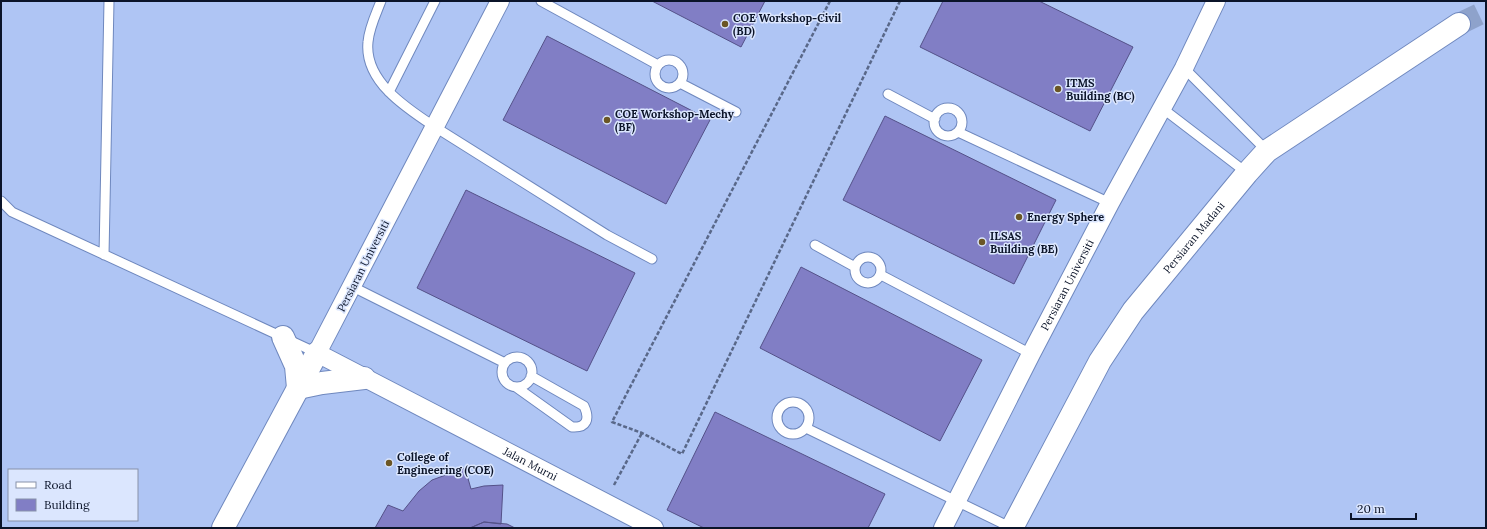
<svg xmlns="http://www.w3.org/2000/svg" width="1487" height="529" viewBox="0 0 1487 529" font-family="Lora,serif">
<rect width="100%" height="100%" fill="#afc5f4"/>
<path fill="#817ec5" stroke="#545188" d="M652,1H765L741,47Z
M943,1H1039L1133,47L1090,131L920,47Z
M547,36L710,120L666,204L503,120Z
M885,116L1056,200L1014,284L843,200Z
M466,190L635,273L587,371L417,288Z
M801,267L982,360L940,441L760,348Z
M715,412L885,494L868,528H704L667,510Z
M465,468L471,489L484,486L503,485L501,524L484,522L470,528H375L388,505L403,511L419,491L432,480Z
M484,522L507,524L515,528H470Z"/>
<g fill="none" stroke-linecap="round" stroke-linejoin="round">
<path stroke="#8ea2cb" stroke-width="22" stroke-dasharray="22 11" stroke-linecap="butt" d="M1459,24L1486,11"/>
<g stroke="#6f88be" stroke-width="11">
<path id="service" d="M381,1C376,14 369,28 368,42C364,81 406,108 435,127L607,235L652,259
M541,1L658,65
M655 74a14 14 0 1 1 28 0a14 14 0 1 1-28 0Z
M1184,68L1267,151
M680,83L736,112
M389,92L435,1
M888,94L935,119
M1162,108L1247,173
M934 122a14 14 0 1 1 28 0a14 14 0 1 1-28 0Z
M958,132L1110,203
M1,201L12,212L317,353
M815,245L855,267
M104,255L109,1
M855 270a13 13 0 1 1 26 0a13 13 0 1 1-26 0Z
M881,275L1031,354
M353,287L505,363
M502 372a15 15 0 1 1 30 0a15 15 0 1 1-30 0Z
M516,387L572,427C587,428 590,419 584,406L531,376
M777 418a16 16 0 1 1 32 0a16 16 0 1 1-32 0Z
M806,428L1012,528"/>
</g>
<g stroke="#6f88be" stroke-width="20">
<g id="minor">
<path id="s1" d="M500,1L317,353L654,528"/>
<path id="s2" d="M943,528L1031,354L1110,203L1184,68L1216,1"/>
</g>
</g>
<g stroke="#6f88be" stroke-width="24">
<g id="tertiary">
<path d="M283,337L296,366L298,388"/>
<path d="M298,388L322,383L364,378"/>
<path d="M223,528L317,353"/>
<path id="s3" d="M1012,528L1100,361L1133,311L1247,173L1267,151L1459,24"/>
</g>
</g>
<path stroke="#596889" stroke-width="2.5" stroke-dasharray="4 2" stroke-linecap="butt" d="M830,1L612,422L642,433L682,454L900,1
M614,485L642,433"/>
<use href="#service" stroke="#fff" stroke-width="9"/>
<use href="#minor" stroke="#fff" stroke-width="18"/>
<use href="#tertiary" stroke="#fff" stroke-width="22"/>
</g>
<g fill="#6b5625" stroke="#dbe6fe" stroke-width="1.5">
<circle cx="725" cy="24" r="4"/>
<circle cx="1058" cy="89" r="4"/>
<circle cx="607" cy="120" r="4"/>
<circle cx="1019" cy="217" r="4"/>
<circle cx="982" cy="242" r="4"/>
<circle cx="389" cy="463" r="4"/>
</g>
<g text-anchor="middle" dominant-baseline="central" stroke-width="3" stroke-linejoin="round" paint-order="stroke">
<g font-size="11" font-weight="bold" fill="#0b1429" stroke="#dbe6fe" text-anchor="start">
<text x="733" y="18">COE Workshop-Civil<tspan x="733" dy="13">(BD)</tspan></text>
<text x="1066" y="83">ITMS<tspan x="1066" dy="13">Building (BC)</tspan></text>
<text x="615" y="114">COE Workshop-Mechy<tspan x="615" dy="13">(BF)</tspan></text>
<text x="1027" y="217">Energy Sphere</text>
<text x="990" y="236">ILSAS<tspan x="990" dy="13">Building (BE)</tspan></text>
<text x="397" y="457">College of<tspan x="397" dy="13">Engineering (COE)</tspan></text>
</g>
<g font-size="11" fill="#0b1429" stroke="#dbe6fe">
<text stroke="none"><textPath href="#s3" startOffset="344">Persiaran Madani</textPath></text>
<text transform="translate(363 266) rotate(-63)">Persiaran Universiti</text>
<text stroke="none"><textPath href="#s2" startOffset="273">Persiaran Universiti</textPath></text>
<text stroke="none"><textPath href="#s1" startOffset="637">Jalan Murni</textPath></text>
</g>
</g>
<rect width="1487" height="529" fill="none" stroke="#0b1429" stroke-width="4"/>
<rect x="8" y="469" width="130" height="52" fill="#dbe6fe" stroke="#8892a9"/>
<rect x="16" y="482" width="20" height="6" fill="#ffffff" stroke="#8892a9"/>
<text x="44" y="489" font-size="12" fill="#0b1429">Road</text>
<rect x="16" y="499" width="20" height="12" fill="#817ec5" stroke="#8892a9"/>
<text x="44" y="509" font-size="12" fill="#0b1429">Building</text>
<path d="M1351 513v6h65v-6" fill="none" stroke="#0b1429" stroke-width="2"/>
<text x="1357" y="513" font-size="12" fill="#0b1429" stroke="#dbe6fe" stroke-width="3" paint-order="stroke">20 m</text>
</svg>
